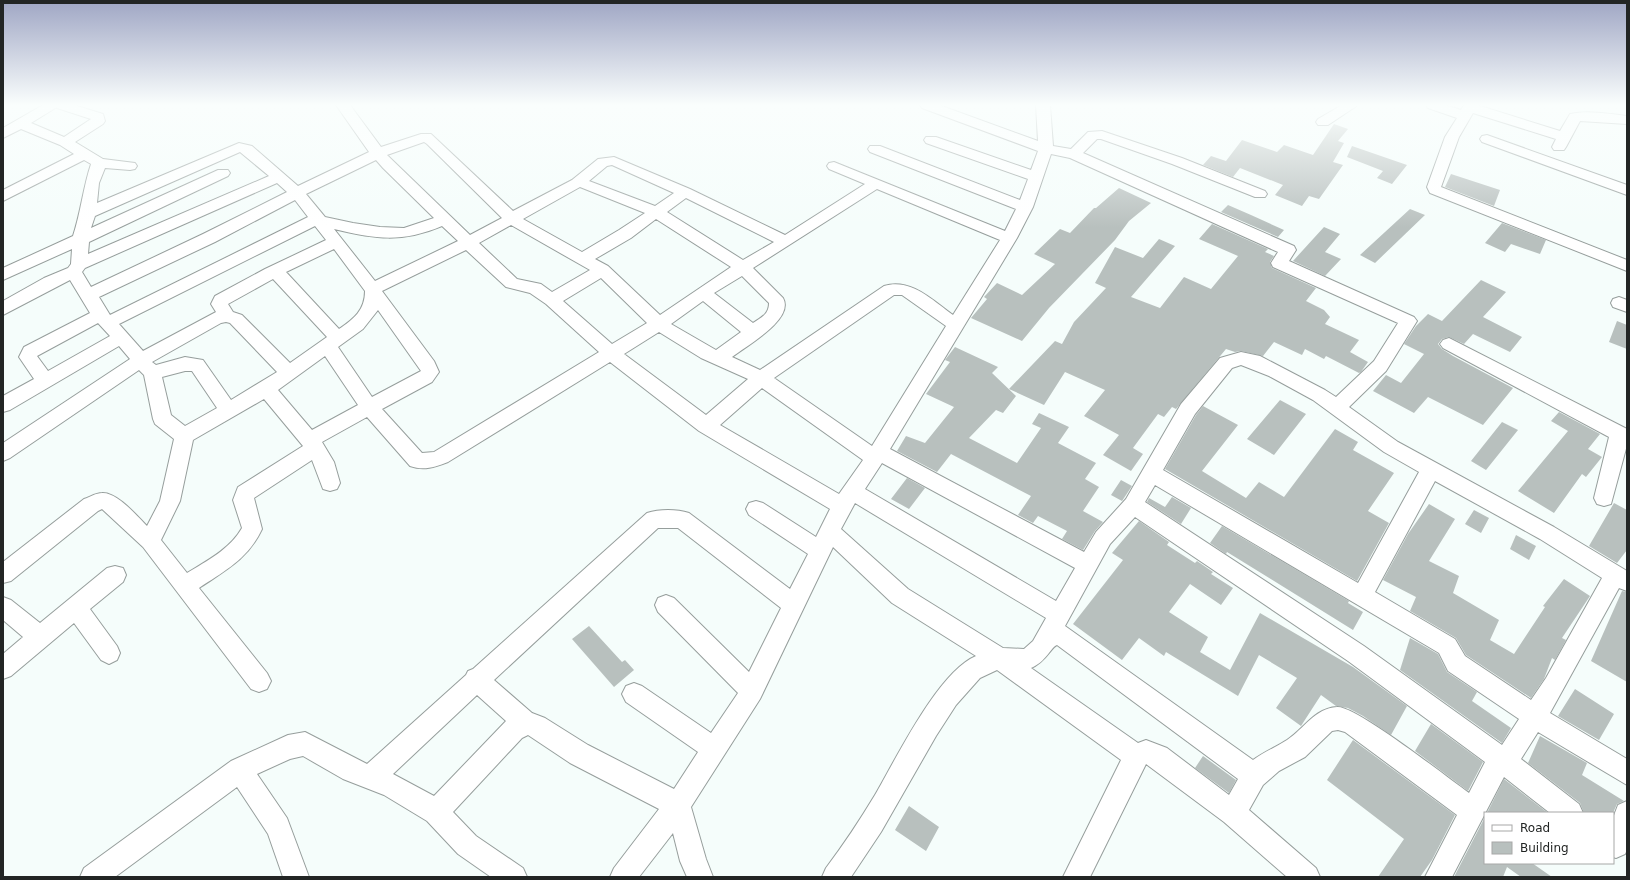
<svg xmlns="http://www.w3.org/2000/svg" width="1630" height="880" viewBox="0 0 1630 880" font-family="'DejaVu Sans',sans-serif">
<rect width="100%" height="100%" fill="#f5fdfb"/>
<path fill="#b8c0be" d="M1334,124L1348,129L1338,141L1344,143L1333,162L1343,165L1319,199L1309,196L1302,206L1275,195L1283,185L1240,168L1233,177L1203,165L1211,156L1226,161L1242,140L1277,152L1284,145L1313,155Z
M1352,146L1407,165L1392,184L1377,178L1383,171L1347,157Z
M1451,174L1500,190L1494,206L1445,187Z
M1119,188L1151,203L1129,221L1115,240L1049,308L1022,341L971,318L987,299L984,297L997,283L1022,295L1055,264L1034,254L1060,229L1070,233L1094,208H1096Z
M1228,205L1251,215L1284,230L1278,237L1221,212Z
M1410,209L1425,215L1375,263L1360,255Z
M1502,223L1546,240L1540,254L1511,244L1505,252L1485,243Z
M1212,224L1268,249L1265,252L1274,256L1270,262L1272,268L1316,288L1306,301L1324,310L1330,317L1325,324L1359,340L1350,352L1368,362L1361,372L1359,373L1326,356L1324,359L1305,349L1302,355L1274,342L1263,356L1241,351L1235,352L1226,349L1176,409L1172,407L1164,417L1158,414L1133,448L1143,454L1131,471L1103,455L1119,435L1084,416L1105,390L1065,372L1044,405L1009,389L1055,341L1062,344L1074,322L1106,288L1095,283L1115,247L1143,258L1159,239L1175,246L1131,297L1160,308L1184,277L1211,289L1238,256L1199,239Z
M1324,227L1340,234L1325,252L1341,259L1325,276L1293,261Z
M1481,280L1506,292L1483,317L1522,337L1510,352L1473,334L1464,344L1449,337L1442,339L1438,344L1442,349L1453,356L1513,388L1483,425L1428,397L1414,413L1373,391L1386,375L1401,383L1424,354L1404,344L1416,326L1428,314L1442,321Z
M1617,321L1627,325V349L1609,342Z
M955,347L998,367L992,373L1016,396L1003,413L996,410L969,438L1017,463L1041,428L1032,424L1039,413L1069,427L1058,443L1096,463L1085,479L1099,487L1083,511L1103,522L1095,531L1083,550L1062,539L1067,531L1038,516L1033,523L1018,515L1031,496L951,454L937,472L897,451L906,436L925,443L954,407L926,394L950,362L945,360Z
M1280,400L1306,414L1274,455L1247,439Z
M1203,406L1238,425L1202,471L1246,498L1259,482L1284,497L1335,429L1358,442L1353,450L1394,473L1368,511L1389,523L1357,581L1165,469L1196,415Z
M1559,412L1600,434L1588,449L1602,457L1586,477L1582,474L1554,513L1518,491L1568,431L1551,421Z
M1502,422L1518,430L1486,470L1471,461Z
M907,478L925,488L909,509L891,499Z
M1121,480L1132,486L1122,501L1111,495Z
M1172,497L1191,508L1181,524L1147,502L1149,498L1165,507Z
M1614,503L1627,510V550L1617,563L1589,546Z
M1429,504L1455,519L1429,561L1459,576L1453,593L1499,620L1490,640L1514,654L1545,607L1543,606L1564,579L1590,596L1562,638L1566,640L1555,660L1552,658L1544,679L1531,698L1466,655L1456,638L1410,611L1416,597L1383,580L1408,534Z
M1474,510L1489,518L1481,533L1465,524Z
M1139,521L1169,542L1167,545L1195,563L1197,561L1213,572L1211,574L1233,588L1221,605L1190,584L1169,612L1208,637L1200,652L1230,670L1260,613L1353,667L1407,706L1391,735L1363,716L1348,708L1336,706L1321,695L1301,726L1276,708L1297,678L1259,655L1238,696L1166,652L1164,656L1139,638L1122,660L1073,624L1123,560L1112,553Z
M1222,526L1349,601L1348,603L1363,612L1353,630L1227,552L1226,554L1210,543Z
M1516,535L1536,546L1529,560L1510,549Z
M1622,591L1627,592V682L1591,661Z
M589,626L622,662L625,660L634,670L614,687L572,639Z
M1410,638L1438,654L1447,672L1477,692L1472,701L1511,728L1502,743L1400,670Z
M1575,689L1614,714L1599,740L1558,716Z
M1431,724L1483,762L1468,791L1415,751Z
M1540,736L1587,763L1582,775L1624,801L1617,804L1613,813H1584L1580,803L1528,763Z
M1353,740L1455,815L1432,860L1420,877H1378L1404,839L1327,780Z
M1203,756L1236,780L1229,793L1195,768Z
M1504,779L1548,813H1487Z
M909,806L939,827L926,851L895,830Z
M1485,817V863H1532L1552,877H1521L1507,867L1503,877H1454Z"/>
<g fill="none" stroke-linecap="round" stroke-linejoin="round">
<g stroke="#969e9c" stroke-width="2">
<path id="minor" d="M43,105H74L103,114L105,121L103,124L75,142L103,159L135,163L137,166L135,169L130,170L105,168L99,183L97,203L239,143L252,146L298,186L369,152L336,105H350L381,147L421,134H431L513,211L572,180L598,159L614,157L690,189L785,235L865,184L829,169L827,166L829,163L834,162L1005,231L1016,209L870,152L868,149L870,146H880L1020,200L1028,179L926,143L924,140L926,137H936L1031,170L1038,151L922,108L920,105H939L1038,141L1036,105H1050L1053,146L1071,149L1088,132L1102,131L1182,158L1265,191L1267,194L1265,197H1255L1172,164L1101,139H1097L1083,153L1294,246L1296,250L1289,261L1414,317L1417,321L1386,371L1349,407L1398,442L1554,527L1627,571V591L1619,588L1550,713L1627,759V785L1538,732L1521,759L1579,804L1583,813H1550L1504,777L1452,877H1425L1457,815L1345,732L1338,730L1332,731L1305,757L1279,771L1263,785L1249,810L1316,868L1320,877H1287L1224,822L1146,764L1090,877H1063L1121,760L997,670L980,678L956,705L936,736L881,832L851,877H822L826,868C844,844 860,820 875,795C896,759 938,672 976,656L892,603L833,547L760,699L691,807L706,859L713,877H687L680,861L673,833L639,877H610L614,868L659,809L570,763L528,735L522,738L453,812L476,836L523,868L527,877H491L458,854L427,821L384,795L343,779L303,756L290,759L257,774L287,818L309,877H283L268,834L237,787L115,877H80L84,868L231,761L288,735L305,732L367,764L466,675L468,671L473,669L647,513C659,509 677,509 689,513L790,589L808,554L749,515L746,509L749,503L756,501L763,503L816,537L830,509L699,431L610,362L448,462C435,467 424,471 410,466L367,417L322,442L334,462L340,483L337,489L330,491L323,489L312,460L254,498L262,529C248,559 226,570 199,588L267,673L271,681L267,689L259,692L251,689L143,547L102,509L98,511L11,581L3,583V562L84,499C90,497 96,493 102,493C117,492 137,516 147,526L160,501L174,439L155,424L153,419L144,375L139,370L10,458L3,461V443L130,359L119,346L10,410L3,412V396L34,379L19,357L24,347L90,313L70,280L3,315V301L44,278L68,268L71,264L72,249L3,280V268L73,236C81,212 83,188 91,164L84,160L3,201V190L74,154L60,145L21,129L3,138V128ZM57,107V108L91,119L64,137L31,123ZM424,142L427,144L502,218L470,235L387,155ZM240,152L269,176L88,254L89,242L228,176L230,173L228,170H218L91,228L95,216ZM1051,154L1070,158L1278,252L1271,263L1273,267L1398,323L1374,361L1336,397L1325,390L1260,356L1241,352L1220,358L1181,404L1126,499L1096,532L1084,552L890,449L1017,238L1033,207ZM376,160L383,168L434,218L404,228L380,227L353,223L325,217L306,194ZM612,165L674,193L655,206L589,181L607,166ZM277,183L287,192L203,234L91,287L82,272L85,268ZM580,187L645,213L619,230L582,252L523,219ZM877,189L1000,240L953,315C932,300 911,278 884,286L760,370L732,357C746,346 795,319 783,298L753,268ZM686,198L774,242L743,260L667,212ZM295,200L308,217L110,315L99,297L215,242ZM656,219L731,267L660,315L608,266L595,259L631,238ZM511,225L590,270L552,292L541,284L517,279L479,243ZM315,226L326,240L265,269L215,296L211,304L216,312L143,351L119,324ZM442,226L458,241L375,281L334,229C375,239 402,243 442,226ZM334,249L365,291C365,310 354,319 339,329L286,272ZM466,250L506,287L530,293L546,304L599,352L434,452L422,453L382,409L432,382L439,372L434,361L382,291ZM742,276L769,303C769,314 762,317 753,323L714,293ZM601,278L647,323L612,344L563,301ZM273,279L327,337L290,363L242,315L233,312L228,304ZM894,295H902L946,326L872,446L774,378ZM703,301L741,332L716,350L671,324ZM378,310L421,371L372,397L338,347L363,329ZM226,322L230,323L277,372L231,400L203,360L185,357L156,365L152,362L221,323ZM98,323L110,336L48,371L37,356ZM659,332L701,358L748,379L706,415L624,354ZM325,356L358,405L312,430L278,390ZM1241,365L1269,376L1313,400L1384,452L1419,472L1358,583L1163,470L1195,414L1232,368ZM185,371H192L217,408L185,426L171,415L162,377ZM762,388L863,460L839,494L720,425ZM264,399L303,446L238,487L233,500L242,528C230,549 207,561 187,573L161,540L180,501L193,440ZM882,463L1075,568L1056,601L865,489ZM1435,481L1540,539L1602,578L1546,678L1531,700L1465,656L1455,639L1375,592ZM1155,485L1439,653L1448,671L1519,719L1502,745L1364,646L1145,502ZM855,503L1046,618L1033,641L1024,649L1003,648L908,589L841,529ZM1135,517L1348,661L1485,762L1469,793C1448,778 1355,705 1337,707C1315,708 1304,729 1287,740C1276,747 1264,752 1253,760L1065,626L1110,544ZM658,528H678L781,608L749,672L674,598L666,595L658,598L655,605L658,612L738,693L711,733L642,686L634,683L626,686L622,694L626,702L698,752L674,789L588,745L545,718L532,713L494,680ZM1057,645L1238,779L1229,795L1167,748L1146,740L1138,743L1031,668C1046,662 1051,647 1057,645ZM477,695L506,721L434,796L393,774Z
M1342,105H1358L1328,125H1318L1316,122L1318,119Z
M1426,105H1445L1461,110L1464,105H1477L1560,131L1570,114C1588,110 1609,114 1627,116V124L1580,121L1566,147L1564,150H1554L1552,147L1556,139L1473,113L1459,137L1441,187L1627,260V271L1430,193L1427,187L1445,137L1457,118L1428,108Z
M1487,135L1627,185V195L1482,142L1480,139L1482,136Z
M1619,297L1627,300V312L1613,307L1611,303L1613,299Z
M1449,338L1627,429V445L1611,504L1604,506L1597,504L1594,498L1609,437L1443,348L1440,344L1443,340Z
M115,566L123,568L126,575L123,582L90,609L117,646L120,653L117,660L109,664L101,660L74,623L11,676L3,679V654L23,637L3,620V597L11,600L40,623L107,568Z
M1627,801V850L1625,854L1616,858L1613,857V818L1618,805Z"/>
</g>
<use href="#minor" fill="#fff" fill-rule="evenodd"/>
</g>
<linearGradient id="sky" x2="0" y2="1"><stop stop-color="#9fa6c4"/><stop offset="0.46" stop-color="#fafefd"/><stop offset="1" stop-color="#fafefd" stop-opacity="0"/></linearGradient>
<rect width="1630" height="228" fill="url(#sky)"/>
<rect width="1630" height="880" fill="none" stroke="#222524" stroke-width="8"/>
<rect x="1484" y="812" width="130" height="52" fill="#ffffff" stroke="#a7a8a7"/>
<rect x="1492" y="825" width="20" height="6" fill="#ffffff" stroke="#a7a8a7"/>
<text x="1520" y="832" font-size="12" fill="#222524">Road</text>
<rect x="1492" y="842" width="20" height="12" fill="#b8c0be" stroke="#a7a8a7"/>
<text x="1520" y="852" font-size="12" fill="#222524">Building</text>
</svg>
